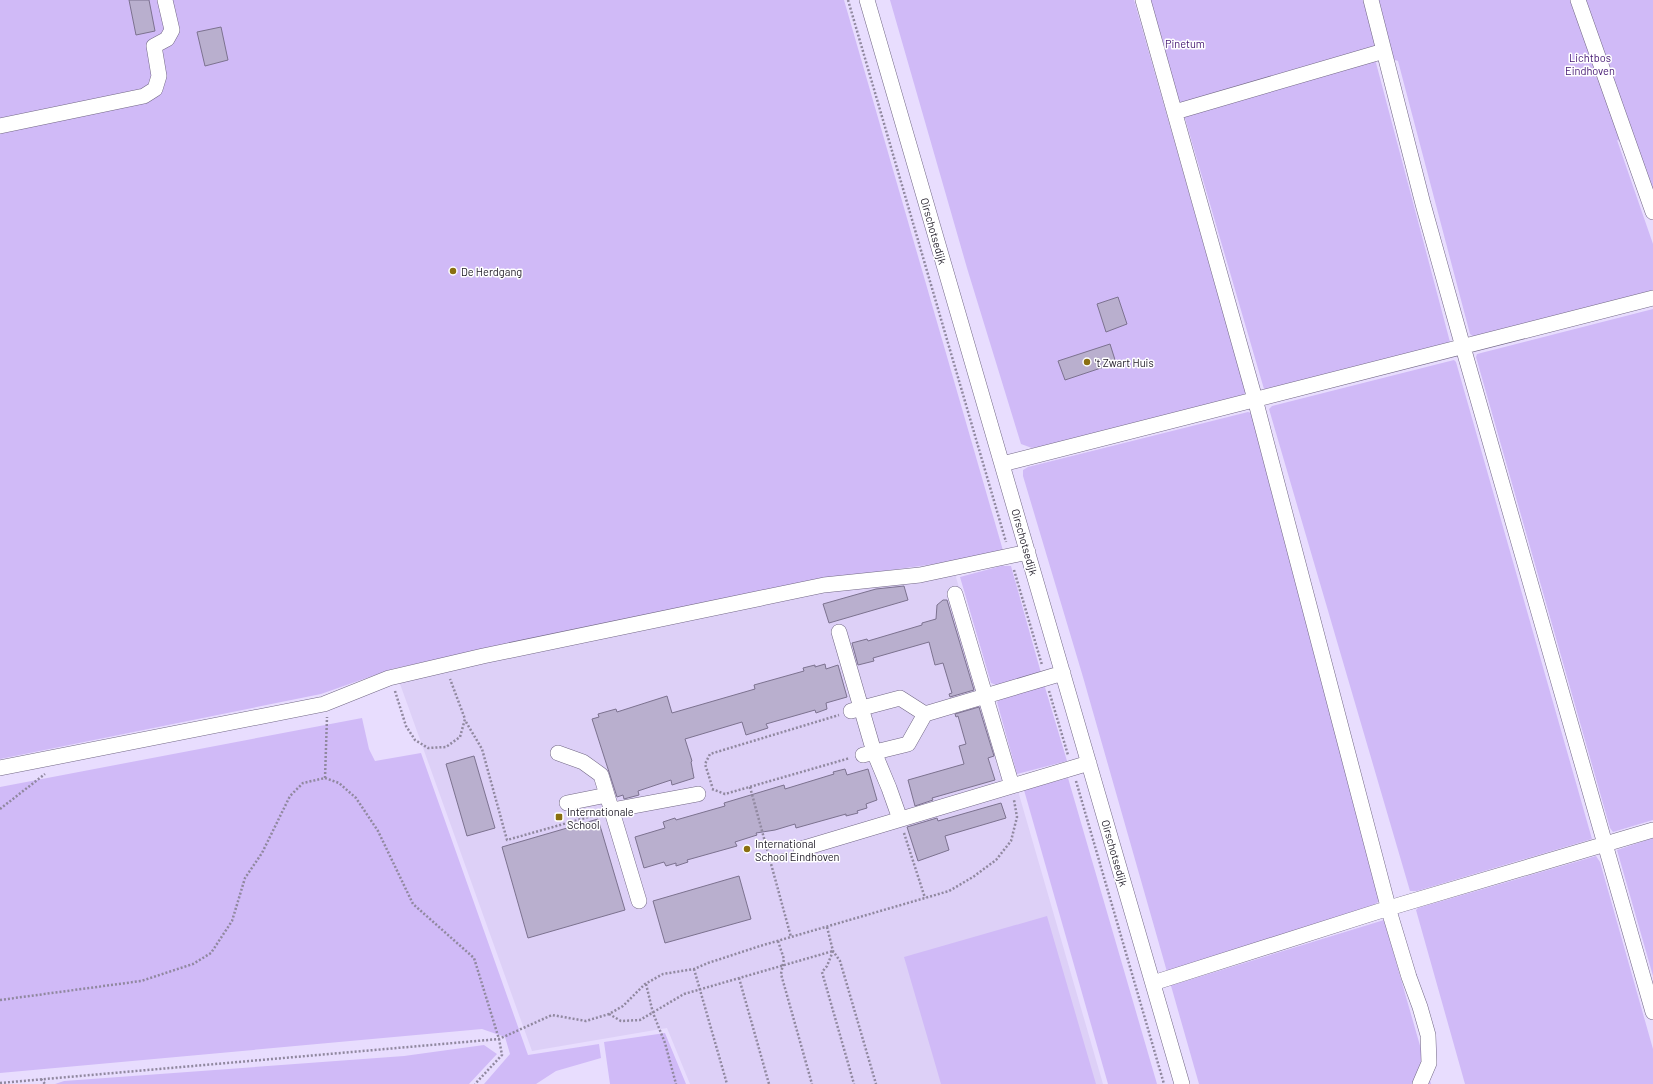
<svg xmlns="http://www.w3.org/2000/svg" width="1653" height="1084" viewBox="0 0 1653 1084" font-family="Barlow,sans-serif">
<rect width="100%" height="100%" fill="#e8ddfe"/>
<path fill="#ddd0f7" d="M951,560L1103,1084H690L667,1028L532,1051L395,670Z"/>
<path fill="#d0baf7" d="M0,0H844L1004,554L828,579L507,644L392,669L321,694L0,759Z
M890,0H1134L1246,393L1239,398L1045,446L1032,448L1021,444L967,268Z
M1149,0H1653V194L1636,147L1617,140L1653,244V293L1476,339L1470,334L1398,61L1372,52L1178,105Z
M1375,59L1450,342L1448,345L1266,390L1264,389L1184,115Z
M1653,309V820L1613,832L1610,828L1476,357L1477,354Z
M1454,360L1456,362L1592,839L1417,891H1410L1269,409L1272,406Z
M1248,412L1251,413L1320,656L1379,901L1374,905L1170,970L1173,985L1384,920L1431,1084H1199L1083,677L1023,476V470L1028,467Z
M1001,566H1011L1041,673L999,686L991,683L960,577Z
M1044,684L1067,761L1017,774L997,702L1005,695Z
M362,718L369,749L375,761L421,753L528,1055L599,1044L601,1058L556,1071L536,1084H484L510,1054L505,1037L482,1029L0,1073V787Z
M1068,778L1157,1084H1108L1024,790Z
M1653,838V976L1617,850Z
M1596,856L1600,862L1653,1049V1084H1465L1416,910L1418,908Z
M1047,916L1096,1084H941L904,957Z
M665,1033L686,1084H610L604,1042Z
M484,1045L497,1054L469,1084H55L64,1081L404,1056Z"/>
<path fill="#b9afce" stroke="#7c728f" d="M129,0H149L155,31L136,35Z
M221,27L228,60L205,66L197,32Z
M1118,297L1127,324L1106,332L1097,304Z
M1110,344L1116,363L1065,380L1058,361Z
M904,586L908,600L829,623L823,604L876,589Z
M943,600H947L974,690L950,697L949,694L952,693L943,663L935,665L929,642L873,658L874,661L858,665L852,643L867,639L868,641L922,625V623L936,619L937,605Z
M825,664L826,669L838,665L847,697L826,703L827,709L816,713L815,710L766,724L768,728L746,735L742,722L685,739L692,761L691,762L694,778L672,785L671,780L638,791L639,795L624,799L623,795L617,797L592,719L599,717L598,714L616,709L617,712L667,696L672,713L755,689L754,685L804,671L803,668L815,665V667Z
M979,707L994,756L988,758L995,780L932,798L933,800L915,806L908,780L964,764L959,746L966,744L958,716L956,717L955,714Z
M474,756L495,828L467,836L446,764Z
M845,769L847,775L868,769L877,800L866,804L867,808L857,811L858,813L846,816V814L796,828L795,824L775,830L756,833L757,835L735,842L737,846L687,860L688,862L676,866V863L666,866L664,862L644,868L635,837L665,828L663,822L675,818L676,820L725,806L724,803L784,785L785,789L834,774L833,772Z
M1001,803L1006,818L945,836L949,850L918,861L907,827L937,818L938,821Z
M598,819L625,910L528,938L502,847Z
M739,876L751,919L665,943L653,901Z"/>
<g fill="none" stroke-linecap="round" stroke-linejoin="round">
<g stroke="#726885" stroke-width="16">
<path id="minor" d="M867,0L1182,1084
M1143,0L1255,399L1390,914L1409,977L1420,1007L1428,1035L1429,1063L1420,1084
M1371,0L1423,204L1463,347L1653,1012
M1578,0L1653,212
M1175,112L1384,51
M0,126L144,96L155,89L159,76L154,46L167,39L172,30L165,0
M1002,464L1653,298
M955,594L1012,786
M839,632L874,752L889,788L900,819
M851,711L900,698L925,714
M558,753L583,762L601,775L639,901
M863,755L908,744L925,714L1063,673
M0,768L324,704L389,678L483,656L824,585L920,575L1028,552
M567,803L607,795
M612,810L698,794
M801,849L1089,763
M1153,983L1389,908L1653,830"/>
</g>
<path stroke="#90889f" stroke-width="2.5" stroke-dasharray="2 2" stroke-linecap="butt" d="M848,0L1006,542
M1014,570L1042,665
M395,691L406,726L415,740L428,748L446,747L460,737L465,719L450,679
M1049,691L1068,755
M466,722L482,749L507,840L599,814
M325,778L327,717
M1076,781L1164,1084
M712,786L705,764L710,754L839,715
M750,787L791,937
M712,789L725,794L850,758
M0,809L45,774
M904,833L925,898
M770,858L788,853
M827,927L833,951L840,961L876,1084
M778,941L784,959L781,974L812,1084
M833,951L827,966L822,972L854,1084
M694,969L727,1084
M739,978L769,1084
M646,984L653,1013L665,1043L676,1084
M0,1000L141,981L193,964L211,953L232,921L245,878L262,853L290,796L303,783L325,778L339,783L356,798L378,831L413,904L474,958L499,1039L502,1055L475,1084
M609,1014L621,1021L640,1020L684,994L833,951
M41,1079L45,1084
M0,1083L499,1039L552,1015L586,1021L609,1014L623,1006L645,984L663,974L694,969L708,963L760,946L949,891L973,877L996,860L1011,841L1017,817L1014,800"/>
<use href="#minor" stroke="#fff" stroke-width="15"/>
</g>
<g fill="#8a6f10" stroke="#fff" stroke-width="1.5">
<circle cx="453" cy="271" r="4"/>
<circle cx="1087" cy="362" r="4"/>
<rect x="555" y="813" width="8" height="8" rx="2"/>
<circle cx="747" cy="849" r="4"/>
</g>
<g text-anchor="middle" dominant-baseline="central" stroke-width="3" stroke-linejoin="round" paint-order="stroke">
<g font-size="11" fill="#431671" stroke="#fff">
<text x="1185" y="43">Pinetum</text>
<text x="1590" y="57">Lichtbos<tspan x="1590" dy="13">Eindhoven</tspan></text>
</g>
<g font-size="11" fill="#1e1a26" stroke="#fff">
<text transform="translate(934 231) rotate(74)">Oirschotsedijk</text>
<text transform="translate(1025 542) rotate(74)">Oirschotsedijk</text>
<text transform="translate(1115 853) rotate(74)">Oirschotsedijk</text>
</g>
<g font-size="11" fill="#1e1a26" stroke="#fff" text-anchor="start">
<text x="461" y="271">De Herdgang</text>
<text x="1095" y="362">'t Zwart Huis</text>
<text x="567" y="811">Internationale<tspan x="567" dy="13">School</tspan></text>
<text x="755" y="843">International<tspan x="755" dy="13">School Eindhoven</tspan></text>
</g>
</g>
</svg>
